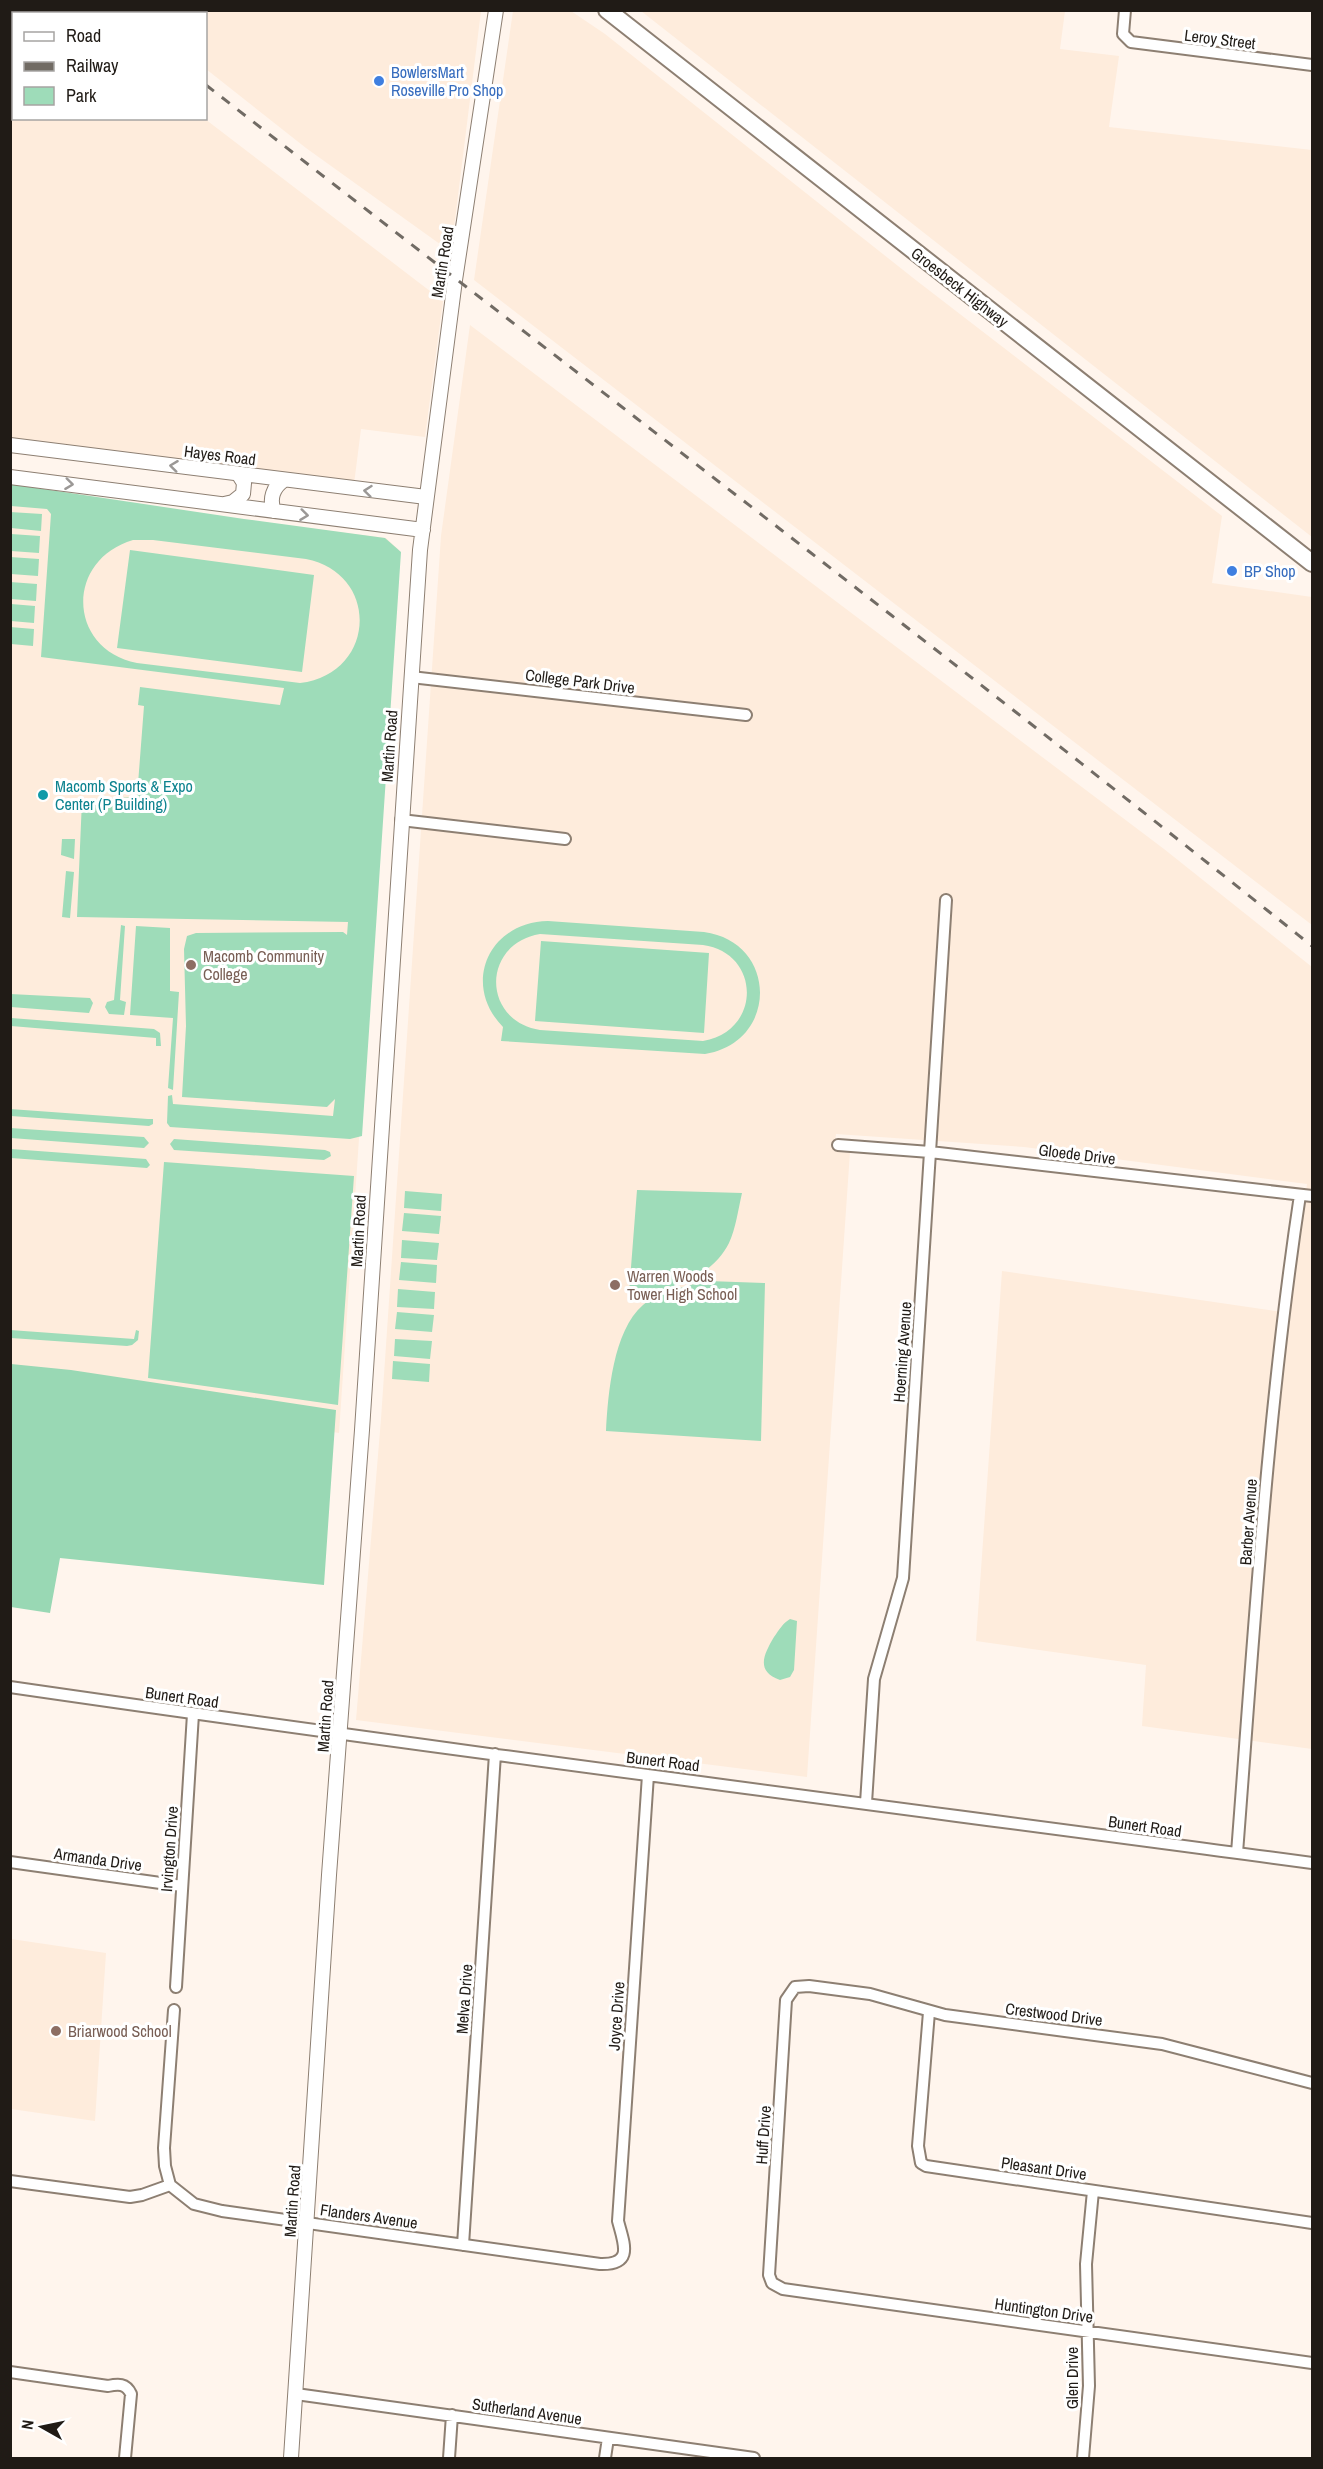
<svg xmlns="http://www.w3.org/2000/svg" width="1323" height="2469" viewBox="0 0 1323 2469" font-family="'Archivo Narrow',sans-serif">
<rect width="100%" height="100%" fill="#fff5ed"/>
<path fill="#feecdc" d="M11,11H66L70,13L14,14V118L205,119L443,301L425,437L361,429L354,484L11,439Z
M131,11H481L451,252L306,148L206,69V14H135Z
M513,11H571L605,34L917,281L1222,516L1212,583L1312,597V925L474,280Z
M641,11H1065L1060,49L1119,56L1109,127L1312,150V537Z
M470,325L1164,849L1312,967V1749L1142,1726L1146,1665L976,1641L1002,1271L1289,1313L1307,1184L1024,1147L836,1134L834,1150L850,1152L807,1777L356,1720L381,1419L441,536Z
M10,490L386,538L399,550L339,1433L11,1379Z
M11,1939L106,1953L95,2121L11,2109Z"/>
<path fill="#9edcb9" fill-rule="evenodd" d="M10,484L244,519L385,538L401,552L362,1136L350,1139L170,1127L167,1123L168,1096L172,1095L173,1104L333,1116L335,1099L327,1107L182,1097L186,1026L184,949L187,936L196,933L343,932L347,935L348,922L77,917L82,800L137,797L144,706L138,705L140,687L280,705L284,688L41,657L51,514L47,509L11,506ZM133,540H153L306,559C381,574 376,674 300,683L137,663C67,649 65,560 133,540Z
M10,512L42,514L41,531L11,528Z
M11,534L40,536L39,553L11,551Z
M130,550L314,575L302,672L117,648Z
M10,557L39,559L38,576L11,574Z
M10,582L37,584L36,601L11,599Z
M11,604L35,606L34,623L11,621Z
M10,627L34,629L33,646L11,644Z
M62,839H75L74,859L61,855Z
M66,871L74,872L70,918L62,917Z
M548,921L704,932C778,942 779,1042 705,1054L501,1041L503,1027C461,984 489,922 548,921ZM540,934L703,945C761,953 762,1031 703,1041L540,1030C482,1021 481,944 540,934Z
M121,925L125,926L120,1000L126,1002L124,1015L109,1014L105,1007L107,1002L114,1000Z
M136,926L170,928V991L179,992L173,1090L168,1088L173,1018L130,1015Z
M541,941L709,953L704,1033L535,1021Z
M10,994L90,998L93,1003L89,1013L11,1007Z
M11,1018L154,1029L160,1033L161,1046H156V1038L11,1026Z
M10,1109L148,1119H153V1124L149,1126L11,1116Z
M10,1128L144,1137L149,1143L144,1148L11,1138Z
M174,1139L325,1150L330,1152L331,1156L324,1160L174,1150L170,1144Z
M11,1149L146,1159L150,1165L147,1168L11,1158Z
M164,1162L354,1176L338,1405L148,1378Z
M637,1190L742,1193C738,1210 736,1228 729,1243C712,1277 666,1296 629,1293Z
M405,1191L442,1194L441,1211L404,1208Z
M404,1213L441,1216L439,1234L402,1231Z
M402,1240L439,1243L437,1260L401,1258Z
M401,1262L437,1265L436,1283L399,1280Z
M708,1281L765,1283L761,1441L606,1431C608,1394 613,1331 643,1305C656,1294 691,1284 708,1281Z
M398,1289L435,1292L434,1309L397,1307Z
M397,1312L434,1315L432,1332L395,1329Z
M10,1330L134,1339L136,1330L139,1331L138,1340L132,1345L127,1346L11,1338Z
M395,1339L432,1341L430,1359L394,1356Z
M393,1361L430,1364L429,1382L392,1379Z
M790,1619L797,1621L794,1670L790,1677L780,1680C755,1671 764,1654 774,1637C779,1630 783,1623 790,1619Z"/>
<path fill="#99d8b4" d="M11,1364L71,1370L336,1410L324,1585L60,1558L50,1613L11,1607Z"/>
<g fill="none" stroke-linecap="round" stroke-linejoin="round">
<g stroke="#8d7f72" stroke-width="14">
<path id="minor" d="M1125,10L1123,34L1131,42L1312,65
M411,677L746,715
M401,820L565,839
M838,1145L930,1152L1312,1196
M10,1687C444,1750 878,1805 1312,1863
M866,1803L874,1679L903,1578L946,900
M1237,1853C1254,1633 1267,1413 1300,1195
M10,1862L182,1886
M176,1987L193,1714
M929,2012L918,2146L921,2163L926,2166L1312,2223
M1312,2083L1162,2044L945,2015L870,1994L809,1986L795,1987L786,2000L769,2275L772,2283L783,2289L1312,2363
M10,2181L130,2197L142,2195L170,2185L194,2204L222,2211L600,2264C634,2265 624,2244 618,2221L648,1775
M170,2185L165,2166L164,2148L174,2010
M463,2245L495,1754
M10,2372L108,2386C118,2384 126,2383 131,2394L125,2458
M296,2394L754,2458
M449,2458L452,2415
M605,2458L608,2438
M1083,2458L1089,2386L1086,2264L1093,2191"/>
</g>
<g stroke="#8d7f72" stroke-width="16">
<path id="tertiary" d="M10,445L426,497
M10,477L423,530
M224,504L233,502L243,494L244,483L239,475
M274,511C269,499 273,487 284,480
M291,2458L329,1875L362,1430L420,550L455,280L496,10"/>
</g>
<g stroke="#8d7f72" stroke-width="20">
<path id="primary" d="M607,10L1312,563"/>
</g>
<use href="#minor" stroke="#fff" stroke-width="10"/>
<use href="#tertiary" stroke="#fff" stroke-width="14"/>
<use href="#primary" stroke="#fff" stroke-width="16"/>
<path stroke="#716b64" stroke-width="3" stroke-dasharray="10 10" stroke-linecap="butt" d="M110,10L114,14
M206,85C574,372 947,654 1312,946"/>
</g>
<defs><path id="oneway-chevron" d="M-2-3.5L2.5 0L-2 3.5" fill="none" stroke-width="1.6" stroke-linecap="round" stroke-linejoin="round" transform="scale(1.5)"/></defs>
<g stroke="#9b9896">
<use href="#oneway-chevron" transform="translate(174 466) rotate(-173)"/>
<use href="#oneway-chevron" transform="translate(69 484) rotate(7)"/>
<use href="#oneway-chevron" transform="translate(368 491) rotate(-174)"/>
<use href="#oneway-chevron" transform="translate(304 515) rotate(7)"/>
</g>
<g fill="#3f7fe0" stroke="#fff" stroke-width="2">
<circle cx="379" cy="81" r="6"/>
<circle cx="1232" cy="571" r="6"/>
</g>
<circle fill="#0f9aa8" stroke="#fff" stroke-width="2" cx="43" cy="795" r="6"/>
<g fill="#8d6e63" stroke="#fff" stroke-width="2">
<circle cx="191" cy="965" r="6"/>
<circle cx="615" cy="1285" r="6"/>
<circle cx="56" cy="2031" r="6"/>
</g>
<g text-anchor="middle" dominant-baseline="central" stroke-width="6" stroke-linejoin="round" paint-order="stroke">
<g font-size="16" fill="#201b16" stroke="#fff">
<text transform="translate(1220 39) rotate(7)">Leroy Street</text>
<text transform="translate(442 262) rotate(-81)">Martin Road</text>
<text transform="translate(960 287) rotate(38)">Groesbeck Highway</text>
<text transform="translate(220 455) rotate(7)">Hayes Road</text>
<text transform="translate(580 681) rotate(7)">College Park Drive</text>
<text transform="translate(389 746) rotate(-86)">Martin Road</text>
<text transform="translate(1077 1154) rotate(7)">Gloede Drive</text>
<text transform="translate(358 1231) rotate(-87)">Martin Road</text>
<text transform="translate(902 1352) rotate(-86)">Hoerning Avenue</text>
<text transform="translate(1248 1522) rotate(-86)">Barber Avenue</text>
<text transform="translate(182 1697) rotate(8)">Bunert Road</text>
<text transform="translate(325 1716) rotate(-86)">Martin Road</text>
<text transform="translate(663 1761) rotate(7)">Bunert Road</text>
<text transform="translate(1145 1826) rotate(8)">Bunert Road</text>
<text transform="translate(169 1849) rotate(-86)">Irvington Drive</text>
<text transform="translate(98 1859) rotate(8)">Armanda Drive</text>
<text transform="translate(464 1999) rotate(-86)">Melva Drive</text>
<text transform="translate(1054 2014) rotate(7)">Crestwood Drive</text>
<text transform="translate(616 2016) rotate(-86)">Joyce Drive</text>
<text transform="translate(763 2135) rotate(-86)">Huff Drive</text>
<text transform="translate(1044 2168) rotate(8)">Pleasant Drive</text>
<text transform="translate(292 2201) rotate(-86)">Martin Road</text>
<text transform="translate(369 2216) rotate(8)">Flanders Avenue</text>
<text transform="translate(1044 2310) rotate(8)">Huntington Drive</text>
<text transform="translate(1072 2378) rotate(-90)">Glen Drive</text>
<text transform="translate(527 2411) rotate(8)">Sutherland Avenue</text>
</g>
<g font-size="16" fill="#366cbe" stroke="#fff" text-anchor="start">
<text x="391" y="72">BowlersMart<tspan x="391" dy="18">Roseville Pro Shop</tspan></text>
<text x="1244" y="571">BP Shop</text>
</g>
<g font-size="16" fill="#0d838f" stroke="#fff" text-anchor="start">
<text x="55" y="786">Macomb Sports &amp; Expo<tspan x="55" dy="18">Center (P Building)</tspan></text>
</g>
<g font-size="16" fill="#785e54" stroke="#fff" text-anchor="start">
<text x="203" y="956">Macomb Community<tspan x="203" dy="18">College</tspan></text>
<text x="627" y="1276">Warren Woods<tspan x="627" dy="18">Tower High School</tspan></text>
<text x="68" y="2031">Briarwood School</text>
</g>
</g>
<rect width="1323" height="2469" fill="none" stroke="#201b16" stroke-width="24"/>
<rect x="12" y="12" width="195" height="108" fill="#ffffff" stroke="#a6a4a2" stroke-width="1.5"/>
<rect x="24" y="32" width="30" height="9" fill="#ffffff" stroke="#a6a4a2" stroke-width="1.5"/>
<text x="66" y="42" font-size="18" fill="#201b16">Road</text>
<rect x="24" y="62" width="30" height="9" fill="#716b64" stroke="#a6a4a2" stroke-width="1.5"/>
<text x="66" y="72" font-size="18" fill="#201b16">Railway</text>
<rect x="24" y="87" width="30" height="18" fill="#9edcb9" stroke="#a6a4a2" stroke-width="1.5"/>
<text x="66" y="102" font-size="18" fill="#201b16">Park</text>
<g transform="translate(42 2427) rotate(279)" stroke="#ffffff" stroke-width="4.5" paint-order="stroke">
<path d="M0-4.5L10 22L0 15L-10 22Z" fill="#201b16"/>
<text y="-9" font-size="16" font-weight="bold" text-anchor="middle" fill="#201b16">N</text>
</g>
</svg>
